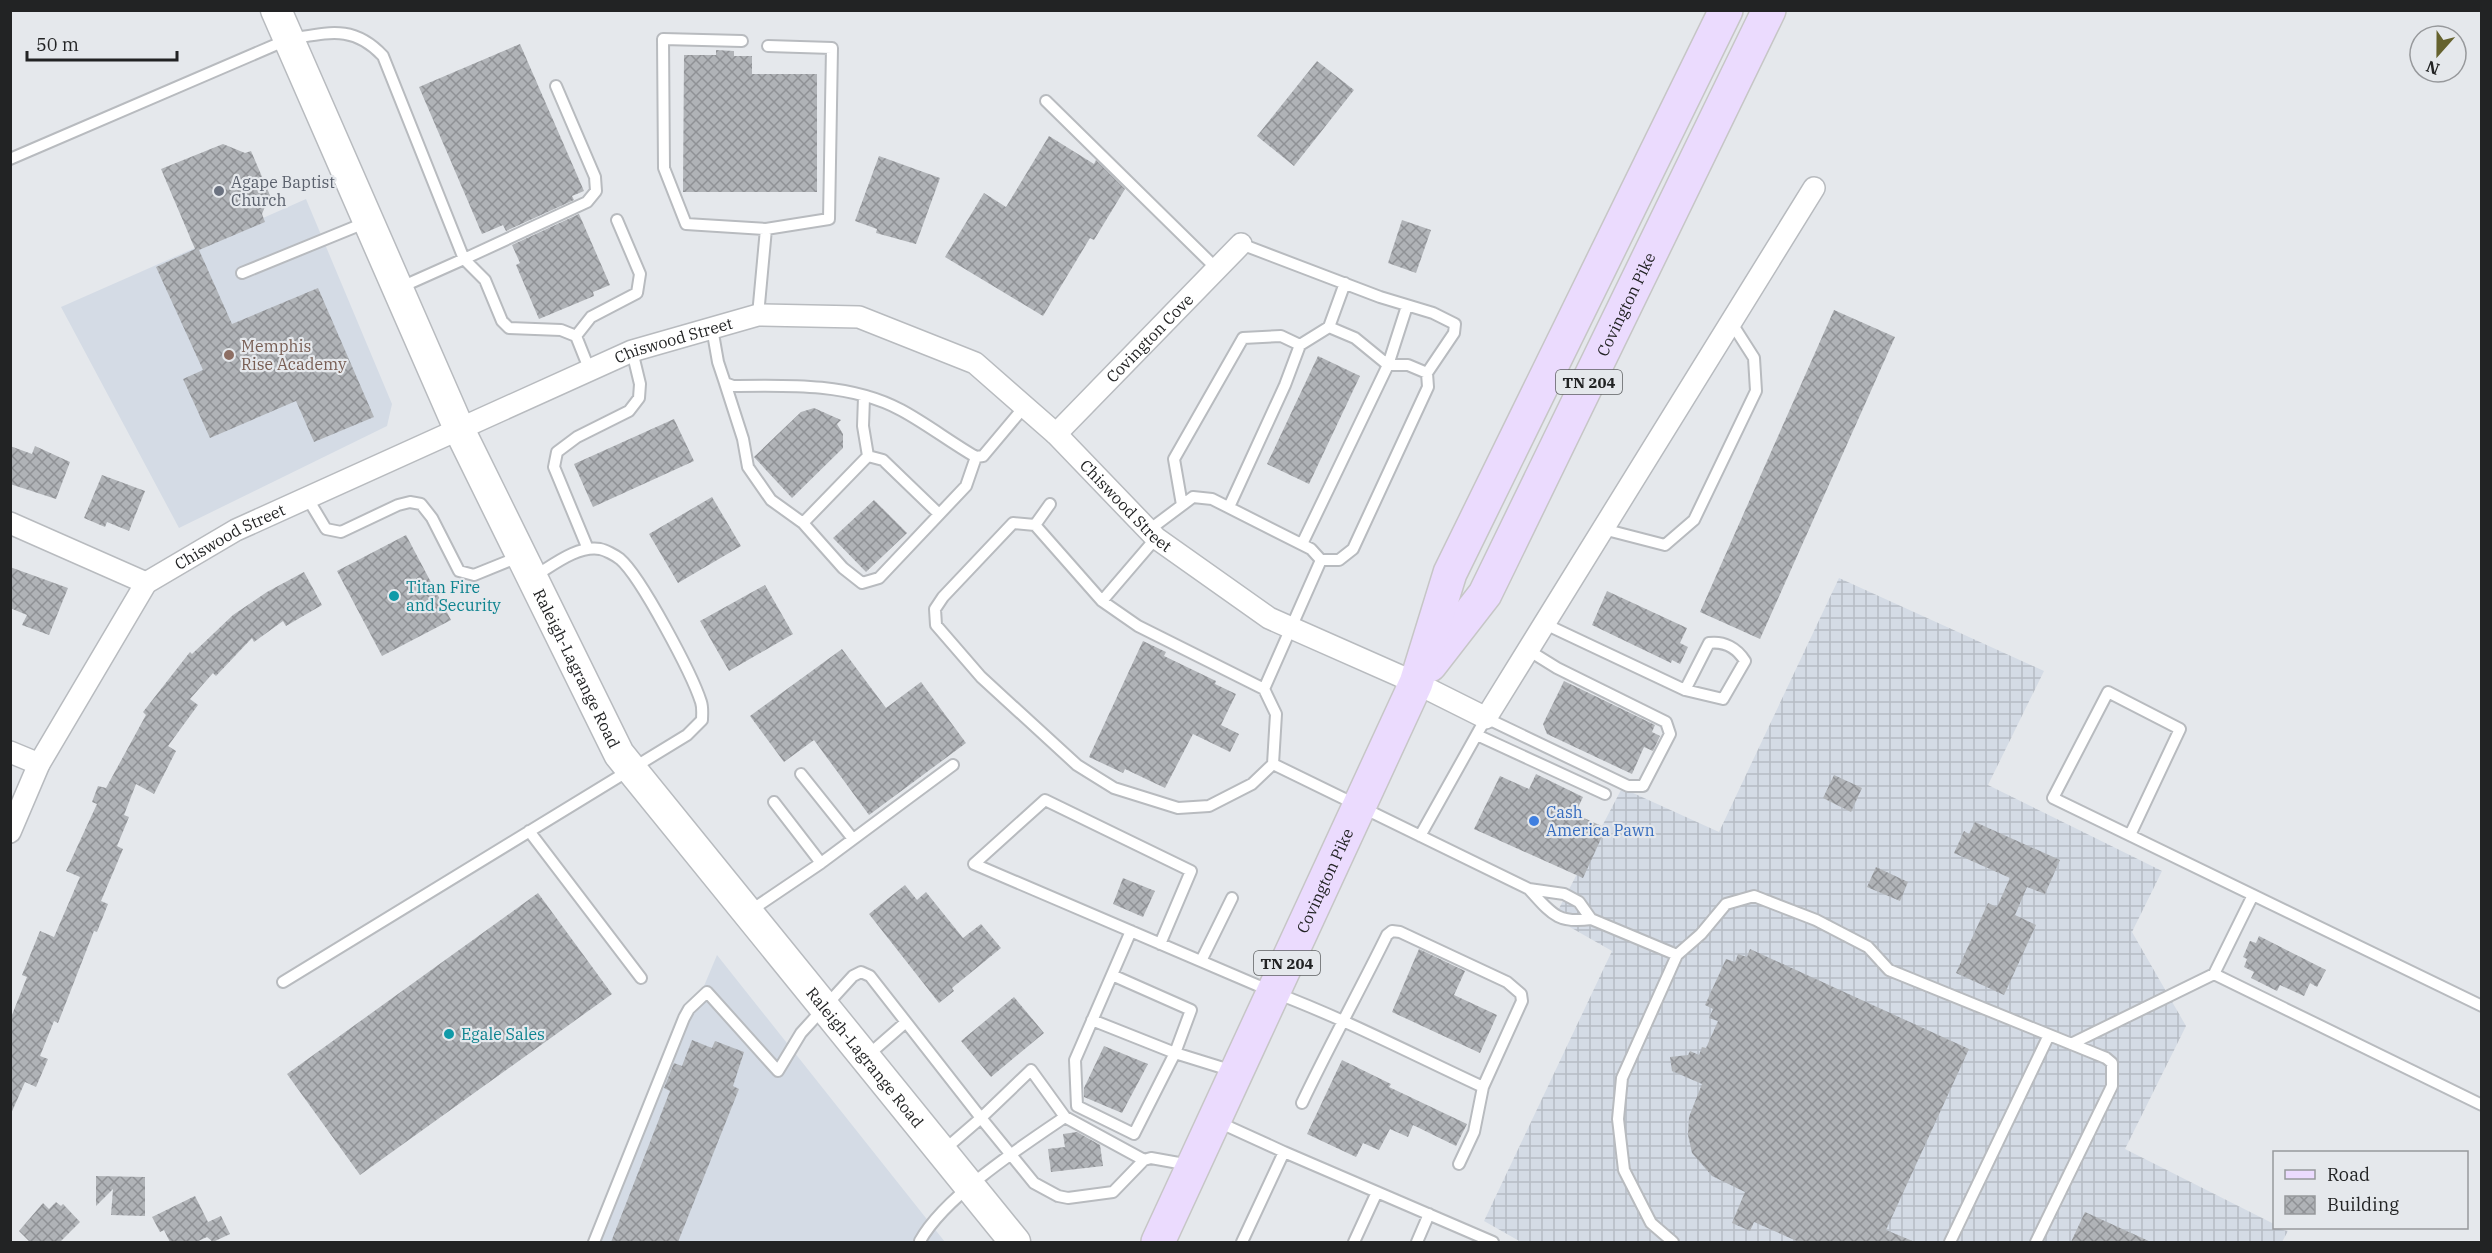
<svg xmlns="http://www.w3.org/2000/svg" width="2492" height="1253" viewBox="0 0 2492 1253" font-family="'IBM Plex Serif',serif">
<defs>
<pattern id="industrial-grid" width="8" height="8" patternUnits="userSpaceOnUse" patternTransform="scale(1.5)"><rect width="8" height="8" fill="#d4dbe5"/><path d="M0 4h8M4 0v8" fill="none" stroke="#b6bcc4"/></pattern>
<pattern id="building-cross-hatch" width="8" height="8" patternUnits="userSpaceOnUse" patternTransform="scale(1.5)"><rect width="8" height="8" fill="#b0b3b7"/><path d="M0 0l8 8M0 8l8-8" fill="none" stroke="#8f9195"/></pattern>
</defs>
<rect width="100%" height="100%" fill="#e5e8ec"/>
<path fill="#d4dbe5" d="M306,199L392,404L387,426L179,528L61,307Z
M717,955L945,1242H597Z"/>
<path fill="url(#industrial-grid)" d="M1839,578L2044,671L1988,785L2162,871L2132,932L2186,1026L2125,1149L2274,1224V1228L2288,1231L2282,1242H1521L1484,1221L1612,951L1554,918L1622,788L1719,832Z"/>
<path fill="url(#building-cross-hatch)" d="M520,44L584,191L572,196L574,200L506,231L503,225L482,234L419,87Z
M716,50L734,51V56H752V74H817V192H683L684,55H716Z
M1317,61L1354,90L1294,166L1257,136Z
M1049,136L1094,164L1096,160L1125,189L1094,240L1090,238L1043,316L945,257L984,193L1006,207Z
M223,144L245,153L251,151L272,200L267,202L262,214L265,222L199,250L232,324L318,288L374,417L314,442L296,401L210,438L183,379L203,370L156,267L195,249L161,169Z
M879,156L940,178L916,244L876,233L877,229L855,221Z
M579,214L610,285L593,292L594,296L539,319L516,265L520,263L512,245Z
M1402,220L1431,230L1416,273L1388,263Z
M1834,310L1895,337L1760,639L1700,612Z
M1318,356L1360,376L1309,484L1267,464Z
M814,408L841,420L837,424L843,434V448L792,498L754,457L801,412Z
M674,419L694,461L593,507L574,464Z
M10,446L32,454L35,446L70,462L56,499L10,484Z
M102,475L145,491L129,531L107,522L105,527L84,518Z
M712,497L741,546L678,583L649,534Z
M874,500L907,533L866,572L833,538Z
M406,535L451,620L382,656L337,571Z
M10,567L68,588L49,635L22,625L27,615L10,608Z
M304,572L322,605L286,626L283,621L254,642L252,638L216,676L213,673L190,699L198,705L168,746L176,751L154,794L136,784L124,815L129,817L117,846L123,849L101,901L108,904L97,932L94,931L58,1023L54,1021L40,1056L48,1059L36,1087L25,1082L10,1116V1020L27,977L22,975L40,931L54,937L80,877L66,871L97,804L92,802L98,786L106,788L146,715L143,712L190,652L192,654L233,615L267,592Z
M765,585L793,634L729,671L700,621Z
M1607,591L1687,628L1680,643L1688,647L1680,664L1672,660L1671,663L1592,625Z
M1143,641L1166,652L1164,656L1216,681L1215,684L1236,694L1221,725L1239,734L1230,752L1193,734L1165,788L1125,769L1123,773L1089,757Z
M842,649L886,708L921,682L966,743L869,815L814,740L784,762L750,716Z
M1564,681L1655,725L1652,732L1660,736L1653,751L1644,747L1632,774L1547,734L1543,724Z
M1536,774L1583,797L1575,814L1606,828L1583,878L1474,829L1500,776L1529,789Z
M1834,775L1862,788L1851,812L1823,798Z
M1975,822L2060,860L2045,894L2027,887L2015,915L2036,925L2004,995L1956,973L1988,903L1997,907L2010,878L1954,853L1964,831L1969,834Z
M1876,867L1908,882L1900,901L1867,887Z
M1123,878L1155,891L1143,917L1113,904Z
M905,885L917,900L926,892L963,938L981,924L1001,948L952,988L954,991L939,1003L869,914Z
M538,893L612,994L360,1175L287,1074Z
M2259,936L2326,970L2317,987L2310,983L2304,996L2280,985L2277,991L2251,978L2254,972L2244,967L2247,959L2243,957L2250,941L2256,943Z
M1419,949L1465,971L1454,995L1497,1015L1480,1053L1392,1012Z
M1750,949L1969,1049L1886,1230L1915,1242H1799L1754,1222L1750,1231L1732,1223L1745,1192L1712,1176L1692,1153L1688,1135L1689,1117L1702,1084L1672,1071L1670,1057L1688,1055L1690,1051L1699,1055L1702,1047L1706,1048L1718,1021L1709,1018L1713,1009L1705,1005L1726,959L1735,962L1738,954L1747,957Z
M1014,997L1044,1033L991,1077L961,1041Z
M692,1040L712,1048L715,1041L744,1052L733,1086L739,1089L678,1242H611L670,1091L664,1088L674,1063L682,1066Z
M1104,1046L1148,1064L1122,1113L1084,1097V1088Z
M1342,1060L1391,1084L1389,1087L1467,1124L1456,1146L1413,1125L1408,1137L1390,1129L1379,1150L1363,1143L1356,1157L1307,1134Z
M1077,1132L1100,1145L1103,1166L1051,1172L1048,1149L1065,1147L1063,1134Z
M96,1176L145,1177V1216L111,1215L113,1189L96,1206Z
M195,1196L208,1222L221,1216L230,1234L213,1242L207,1237L196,1242H170L164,1230L160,1232L152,1217Z
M56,1202L61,1206L63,1204L80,1222L60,1242H30L19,1231L43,1203L49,1209Z
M2085,1212L2151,1242H2071Z"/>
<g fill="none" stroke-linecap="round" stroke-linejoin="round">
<g stroke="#b8bbbf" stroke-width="14">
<path id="service" d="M742,41L663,39L664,168L686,224L766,229
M1046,101L1217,269
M10,159L289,39C328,33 353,24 383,56L464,259L587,202L596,191L595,177L556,86
M1241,244L1380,297L1433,313L1455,324L1454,333L1427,373
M242,273L367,222
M399,288L464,259L485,280L502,321L509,328L561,330L576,336L590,371
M758,315L766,229L829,219L832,48L768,46
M1329,327L1345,283
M712,328L718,362L725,383L733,386C788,385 851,383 901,410C927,424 950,442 976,457L983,456L1025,406
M576,336L591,317L637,293L640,274L617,220
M1300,345L1329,327L1355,338L1388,365L1407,306
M725,383L743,439L748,467L771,500L803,523
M864,397L863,426L868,456
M308,499L326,529L341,532L398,505L410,502L421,504L432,518L459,571L474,575L521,556
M1182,505L1174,459L1243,338L1281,336L1300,345L1285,385L1229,507
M939,514L883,460L868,456L803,523L843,568L862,583L879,578L966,486L976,457
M1035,525L1050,504
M1603,529L1665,545L1694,520L1756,391L1754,358L1731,322
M1149,530L1193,497L1212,499L1311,549L1321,560L1264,689
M1302,544L1388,365H1408L1427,373L1428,387L1353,549L1339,560H1321
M588,549L554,467L557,452L577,437L629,411L639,398L640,384L632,351
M1102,601L1156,538
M1545,624L1685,690L1723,699L1745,661C1737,648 1724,641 1709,643L1685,690
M1477,735L1605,794
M1273,764L1252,784L1209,806L1178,808L1114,788L1077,765L981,677L936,625L935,609L943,597L1013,523L1035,525L1102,601L1138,626L1264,689L1276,714L1273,764L1529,889L1564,894L1579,902L1591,919L1677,955
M801,774L853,839
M529,831L641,978
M2130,835L2180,729L2108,692L2053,798L2482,1006
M1420,836L1486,718L1628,786H1643L1670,734L1666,722L1557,668L1528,650
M821,863L953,765
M1529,889C1551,913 1557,924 1591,919
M750,911L821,863L774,802
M1160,944L1191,871L1045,800L974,864L1273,992C1345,1019 1414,1055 1483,1087L1522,1001L1521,994L1507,982L1400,932L1392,931L1387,935C1359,992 1329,1046 1302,1103
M1201,961L1232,898
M2214,974L2253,895
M1112,975L1191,1010L1175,1053L1134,1134L1077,1106L1075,1060L1131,931
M283,982L687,735L702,720C702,715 703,708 701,702C692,674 641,577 620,559C615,555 605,550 600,549C577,545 552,566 533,577
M1092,1020L1175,1053L1233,1071
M2071,1044L2214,974L2482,1105
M867,1056L906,1022
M1065,1117L1031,1070L981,1118L1034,1183L1058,1196L1068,1198L1113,1192L1144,1160L1151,1158L1190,1165
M1216,1121L1284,1152L1242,1242
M1284,1152L1493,1242
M1459,1164L1474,1132L1483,1087
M920,1241C944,1197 1022,1146 1065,1117L1144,1160
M594,1242L684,1018L689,1009L707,992L778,1071L801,1033L853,976L861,972L870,976L981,1118L944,1150
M1354,1242L1377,1192
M1417,1242L1429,1214
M1673,1242L1651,1223L1624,1170L1618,1119L1622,1078L1677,955L1701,934L1726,904L1754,896L1816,920L1868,947L1889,970L2106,1058L2112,1063V1086L2036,1242
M1950,1242L2049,1035"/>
</g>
<g stroke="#b8bbbf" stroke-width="24">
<g id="minor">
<path id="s1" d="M1056,434L1241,244"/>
<path d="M10,523L146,583"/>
<path d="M10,752L39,764"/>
<path id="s2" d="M10,832L39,764L146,583L236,530L632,351L758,315L859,317L975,363L1056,434L1156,538L1269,618L1416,683L1486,718L1814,188"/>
</g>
</g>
<g stroke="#b8bbbf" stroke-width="33">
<g id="secondary">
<path id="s3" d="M276,10L460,431L619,754L1015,1242"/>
</g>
</g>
<g stroke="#c6c6c6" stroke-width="36">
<g id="primary">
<path id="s4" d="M1430,665L1485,594L1769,10"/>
<path id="s5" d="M1158,1242L1416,683L1450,573L1726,10"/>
</g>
</g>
<use href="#service" stroke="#fff" stroke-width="10"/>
<use href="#minor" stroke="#fff" stroke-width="21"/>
<use href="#secondary" stroke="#fff" stroke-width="30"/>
<use href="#primary" stroke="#ebdbfe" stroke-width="33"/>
</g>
<circle fill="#6b7280" stroke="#e5e8ec" stroke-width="2" cx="219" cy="191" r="6"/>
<circle fill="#8d6e63" stroke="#e5e8ec" stroke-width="2" cx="229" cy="355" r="6"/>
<g fill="#0f9aa8" stroke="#e5e8ec" stroke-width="2">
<circle cx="394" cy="596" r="6"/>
<circle cx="449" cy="1034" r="6"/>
</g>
<circle fill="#3f7fe0" stroke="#e5e8ec" stroke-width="2" cx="1534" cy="821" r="6"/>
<g text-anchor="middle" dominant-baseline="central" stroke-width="4.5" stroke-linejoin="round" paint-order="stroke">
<g fill="#e5e8ec" stroke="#5c5e60" stroke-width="1.5">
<rect x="1556" y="370" width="66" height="24" rx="4.5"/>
<rect x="1254" y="951" width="66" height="24" rx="4.5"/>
</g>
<g font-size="15" font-weight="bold" fill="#222324">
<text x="1589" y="382">TN 204</text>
<text x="1287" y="963">TN 204</text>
</g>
<g font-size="16" fill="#5b616d" stroke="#e5e8ec" text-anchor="start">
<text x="231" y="182">Agape Baptist<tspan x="231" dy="18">Church</tspan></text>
</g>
<g font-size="16" fill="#222324" stroke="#e5e8ec">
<text stroke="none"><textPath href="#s4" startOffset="412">Covington Pike</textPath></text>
<text stroke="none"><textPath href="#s1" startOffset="134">Covington Cove</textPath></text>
<text stroke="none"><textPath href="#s2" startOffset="866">Chiswood Street</textPath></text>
<text stroke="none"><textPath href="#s2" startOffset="1388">Chiswood Street</textPath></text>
<text stroke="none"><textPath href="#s2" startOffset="380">Chiswood Street</textPath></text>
<text stroke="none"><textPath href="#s3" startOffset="724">Raleigh-Lagrange Road</textPath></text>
<text stroke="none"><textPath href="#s5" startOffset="398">Covington Pike</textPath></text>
<text stroke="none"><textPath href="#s3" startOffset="1210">Raleigh-Lagrange Road</textPath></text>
</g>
<g font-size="16" fill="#785e54" stroke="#e5e8ec" text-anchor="start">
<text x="241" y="346">Memphis<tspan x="241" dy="18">Rise Academy</tspan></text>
</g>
<g font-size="16" fill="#0d838f" stroke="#e5e8ec" text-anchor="start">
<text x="406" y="587">Titan Fire<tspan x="406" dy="18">and Security</tspan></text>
<text x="461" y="1034">Egale Sales</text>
</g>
<g font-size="16" fill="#366cbe" stroke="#e5e8ec" text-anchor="start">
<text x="1546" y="812">Cash<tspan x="1546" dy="18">America Pawn</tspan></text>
</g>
</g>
<rect width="2492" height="1253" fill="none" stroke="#222324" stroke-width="24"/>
<rect x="2273" y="1151" width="195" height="78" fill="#e5e8ec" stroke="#97999c" stroke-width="1.5"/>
<rect x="2285" y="1170" width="30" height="9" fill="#ebdbfe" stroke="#97999c" stroke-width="1.5"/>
<text x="2327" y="1181" font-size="18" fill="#222324">Road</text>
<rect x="2285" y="1196" width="30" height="18" fill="url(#building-cross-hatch)" stroke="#97999c" stroke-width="1.5"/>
<text x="2327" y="1211" font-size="18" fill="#222324">Building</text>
<g transform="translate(2438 54) rotate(201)"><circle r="28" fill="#e5e8ec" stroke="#97999c" stroke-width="1.5"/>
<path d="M0-4.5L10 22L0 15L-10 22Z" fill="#65622e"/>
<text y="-9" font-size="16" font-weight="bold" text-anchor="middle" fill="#222324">N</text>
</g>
<path d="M27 51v9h150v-9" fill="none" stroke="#222324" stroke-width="3"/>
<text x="36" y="51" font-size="18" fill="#222324" stroke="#e5e8ec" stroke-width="4.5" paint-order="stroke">50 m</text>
</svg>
